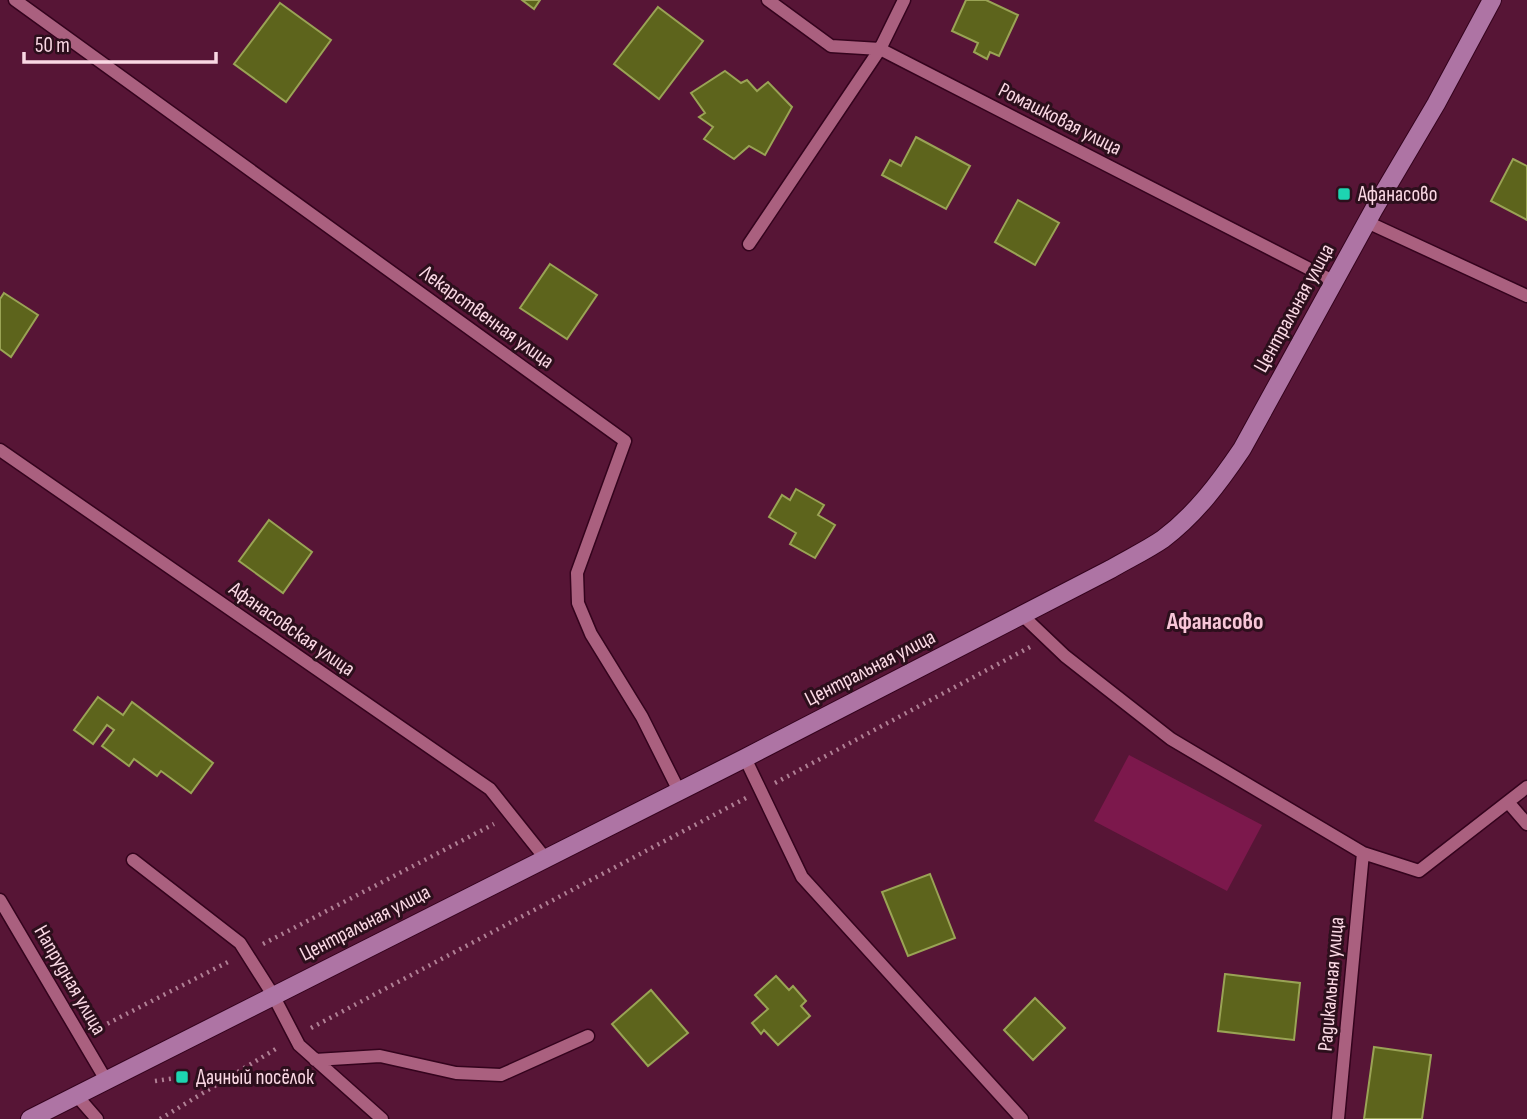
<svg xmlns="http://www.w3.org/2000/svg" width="1527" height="1119" viewBox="0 0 1527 1119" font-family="'Sofia Sans Condensed',sans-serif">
<rect width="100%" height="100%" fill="#571536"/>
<path fill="#7c184c" d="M1129,755L1262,825L1227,891L1094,821Z"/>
<path fill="#5d641c" stroke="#9aa355" stroke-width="2" d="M522,0H540L534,9Z
M966,0H986L1018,15L999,56L990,52L987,59L974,52L978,43L952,31Z
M280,3L331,40L286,102L234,64Z
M658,7L703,41L659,99L614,64Z
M725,71L741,83L747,80L757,91L768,82L792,107L765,155L749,146L734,159L704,139L713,127L699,117L705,113L691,93Z
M916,137L970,166L946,209L882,175L890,160L901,166Z
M1513,159L1527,166V220L1491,201Z
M1018,200L1059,223L1035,265L995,242Z
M550,264L597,295L567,339L520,308Z
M4,293L38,315L11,357L0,349V299Z
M796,489L824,505L818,515L835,525L815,558L790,544L796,533L769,517L782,495L790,500Z
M269,520L312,552L283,593L239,561Z
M98,697L123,715L132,702L213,763L191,793L161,771L157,776L134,759L129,766L102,746L114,730L107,725L93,744L74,730Z
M930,874L955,938L908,956L882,892Z
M1225,974L1300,983L1294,1040L1218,1031Z
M776,976L789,990L793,986L806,1001L801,1006L810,1016L778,1045L764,1030L761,1034L752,1023L768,1009L755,995Z
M651,990L688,1033L648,1066L612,1024Z
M1035,998L1065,1028L1033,1060L1004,1030Z
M1374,1047L1431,1055L1422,1119H1364Z"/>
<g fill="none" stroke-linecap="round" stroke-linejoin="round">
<g stroke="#34031d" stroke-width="15">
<path id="lane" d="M15,0L625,441L577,573L578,603L591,634L642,717L679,791
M768,0L831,46L880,49L1335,282
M1367,222L1527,296
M749,244L880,49L904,0
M0,450L490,789L545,858
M1022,615L1065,656L1171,739L1363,853L1419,871L1527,787
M745,758L802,877L1022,1119
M1508,802L1527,824
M133,860L240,943L273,995L299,1045L382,1119
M0,900L106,1080
M315,1060L380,1056L456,1073L501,1075L588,1036
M77,1096L97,1119
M1338,1119L1363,853"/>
</g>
<g stroke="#34031d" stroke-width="20">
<path id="secondary" d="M30,1119L745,758L1111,569C1128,559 1147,550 1163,539C1196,514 1219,483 1242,449L1374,209L1436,104L1492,0"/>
</g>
<path stroke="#b08095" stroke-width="4.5" stroke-dasharray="2 5" stroke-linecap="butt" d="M775,783L1030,647
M263,944L494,824
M311,1028L746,798
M95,1030L230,961
M155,1081L182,1077
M160,1119L279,1047"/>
<use href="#lane" stroke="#aa607f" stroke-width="12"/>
<use href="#secondary" stroke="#ae74a4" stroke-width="18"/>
</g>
<g fill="#1dd5b1" stroke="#2c0f1c" stroke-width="2.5">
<rect x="1337" y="187" width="14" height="14" rx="3.5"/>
<rect x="175" y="1070" width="14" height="14" rx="3.5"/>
</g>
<g text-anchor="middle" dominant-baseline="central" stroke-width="6" stroke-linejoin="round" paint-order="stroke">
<g font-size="21" fill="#fad8e4" stroke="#2c0f1c">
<text transform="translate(1060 119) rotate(27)">Ромашковая улица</text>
<text transform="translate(1294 308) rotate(-61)">Центральная улица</text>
<text transform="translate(487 317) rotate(36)">Лекарственная улица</text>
<text transform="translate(292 629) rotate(35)">Афанасовская улица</text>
<text transform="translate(870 668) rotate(-27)">Центральная улица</text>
<text transform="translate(365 923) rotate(-27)">Центральная улица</text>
<text transform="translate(70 980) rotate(60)">Напрудная улица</text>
<text transform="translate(1331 984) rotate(-85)">Радикальная улица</text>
</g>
<g font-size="21" fill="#fad8e4" stroke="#2c0f1c" text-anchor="start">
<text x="1358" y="194">Афанасово</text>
<text x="196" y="1077">Дачный посёлок</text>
</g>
<g font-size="24" font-weight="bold" fill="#f8c6d8" stroke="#2c0f1c">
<text x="1215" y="621">Афанасово</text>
</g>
</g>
<path d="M24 52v10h192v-10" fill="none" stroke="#fad8e4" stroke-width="3.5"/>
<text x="35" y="52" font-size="21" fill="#fad8e4" stroke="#2c0f1c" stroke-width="5" paint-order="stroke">50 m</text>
</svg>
